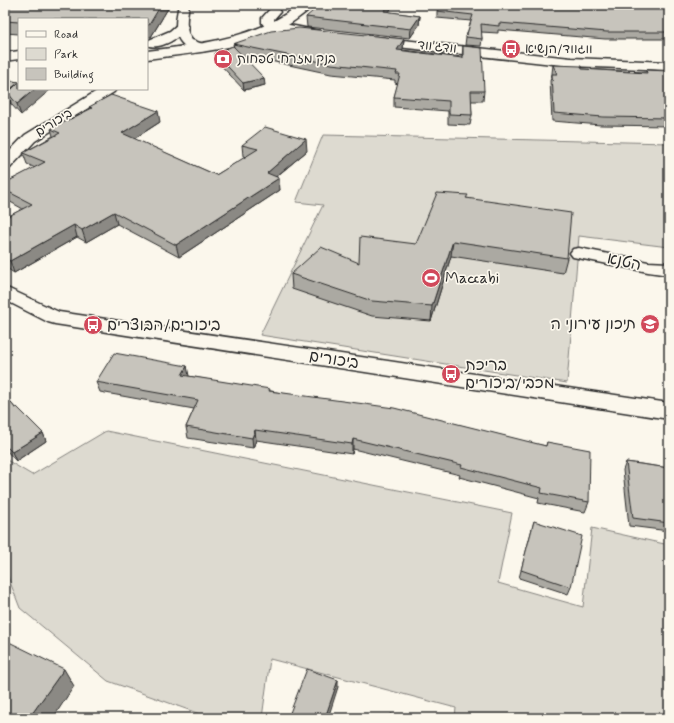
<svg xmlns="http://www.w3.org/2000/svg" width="674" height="723" viewBox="0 0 674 723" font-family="Mynerve,'Playpen Sans Hebrew',sans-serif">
<rect width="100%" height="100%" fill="#fbf7ec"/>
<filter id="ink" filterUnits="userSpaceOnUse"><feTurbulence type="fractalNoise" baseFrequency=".025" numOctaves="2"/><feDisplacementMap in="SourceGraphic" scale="8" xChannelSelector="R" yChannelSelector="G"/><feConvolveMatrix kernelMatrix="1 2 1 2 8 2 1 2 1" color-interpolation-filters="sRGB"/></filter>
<g filter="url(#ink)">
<path fill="#dddad0" stroke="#84827e" d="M323,135L669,143V247L579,236L567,383L260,335L323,205L296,202Z
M106,431L512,513L498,583L583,607L592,528L669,545V718H455L456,708L270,659L262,718H211L108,681L20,608L5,569V459L32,475Z"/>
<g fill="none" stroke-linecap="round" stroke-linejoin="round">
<g stroke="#2b2b2b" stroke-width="3">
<path id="minor" d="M179,5H189C187,16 184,30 192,40L205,45L207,48L205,51C201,52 197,51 192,49C172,44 175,21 179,5Z
M100,89H116L114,92L35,141L10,168L5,169V156L25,135Z
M579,248L648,262L669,263V275L648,272L573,257L570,253L573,249Z
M5,287L59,312L669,403V419L55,324L48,322L5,300Z"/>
</g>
<g stroke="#2b2b2b" stroke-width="3">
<path id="tertiary" d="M274,8L278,9L280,12L274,19V22L320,31L321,34L320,37L315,38L266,28L262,23V18L270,9Z
M375,37L571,58L669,62V70L571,66L370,44L368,41L370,38Z"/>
</g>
<g stroke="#2b2b2b" stroke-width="3">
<path id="primary" d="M299,5H313C310,9 306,12 302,15C260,49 198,52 147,59V51C201,44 255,39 299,5Z
M182,23L186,24L188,27C181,37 162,49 149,46L147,43L149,40L170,31L178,24Z
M19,51V59L5,61V53Z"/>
</g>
<use href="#minor" fill="#fbf7ec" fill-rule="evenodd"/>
<use href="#tertiary" fill="#fbf7ec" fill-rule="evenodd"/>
<use href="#primary" fill="#fbf7ec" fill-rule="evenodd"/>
</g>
<path fill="#aba9a2" stroke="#2b2b2b" d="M5,5H170L151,37L147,19H19V34L5,33Z
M669,5V39H605L498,30V33L481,32L482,39L481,46L465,45L466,37L471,21L437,18V11Z
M389,12L420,16L419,25L410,38L307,27L306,17Z
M404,39L403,49L402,50L462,57L463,46L484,91L483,101H471L472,115L470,125L448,124V111L394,107V97L398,84L395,83V80L331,74L242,55L265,85L244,90L216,60L215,53L234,47L233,44Z
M553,65L582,69L645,72L646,70L669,71V126L601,125L552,121L550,81L552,74V73Z
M5,80L19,82L21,115L11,104V103L5,107Z
M89,107L160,122L134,139L216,175L246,157L243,156L242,145L307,151L276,177L280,190L179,257L117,224L86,242L77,237L14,273L5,267V218L23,209L5,199V183L35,168L27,164L23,153L53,136L51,129L90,109Z
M467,198L567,258L563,273L451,256L431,321L372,316L292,289L291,274L359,263L416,244Z
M187,366L188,376L271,391L546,446L547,442L589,502L585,512L538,503L539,498L459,477L460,475L353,449L352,454L256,440L253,448L188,438L186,427L194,409L100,392L96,382Z
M5,395L15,408L43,433L46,441L16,461L5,449Z
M626,462L669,468V531L629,526L623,470Z
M534,521L571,587L568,594L519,578Z"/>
<path fill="#8b8984" stroke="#2b2b2b" d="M161,5H170L151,37H147V25Z
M388,5H393L384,21V11Z
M420,16L419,25L410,38L411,29Z
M404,39L403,49L396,59L397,50Z
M264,78L265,85L244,90L243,83Z
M18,83L8,93L11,103L5,107V93Z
M35,89H51L21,115L17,104Z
M158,111L160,122L124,145L122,133Z
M306,139L307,151L267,184V173Z
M279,178L280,190L179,257L176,245Z
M114,212L117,224L86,242L82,230Z
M74,225L77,237L14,273L10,261Z
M453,241L451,256L431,321L432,306Z
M187,366L189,376L184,385L182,375Z
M255,430L256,440L253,448L252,438Z
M43,433L46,441L16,461L12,452Z
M353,439V449L352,454V444Z
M64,669L74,686L53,718H29Z
M338,680V687L328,718H325Z"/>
<path fill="#c7c4bc" stroke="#2b2b2b" d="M5,5H161L149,25H147V19H19V22L5,21Z
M320,5H388L384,11L420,16L411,29L306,17Z
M440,5H669V32H607L499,23V26L481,24L482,39L466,37L473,15L437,11Z
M299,28L404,39L397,50L463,58V46L482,48L484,91H471L472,115L449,114V101L394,97L400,74H396L397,71L331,64L233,44L271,31Z
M233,46L264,78L243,83L215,53Z
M553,65L581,66L582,69L647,73L646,70L669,71V118L603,117L554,113L552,74H557Z
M5,80L19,82V89H35L17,104L8,93L18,83L5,93Z
M111,95L158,111L122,133L216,175L258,149L242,145L265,127L306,139L267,173L279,178L176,245L114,212L82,230L74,225L10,261L5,258V218L32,204L5,190V183L45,162L23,153L60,133L51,129L92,108L89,107Z
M437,193L468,195L466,198L571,213L567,258L453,241L432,306L372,301L291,274L321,247L359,263L360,237L416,244Z
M114,353L187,366L182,375L270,389L269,391L394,408L546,446L547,442L590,450L589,502L541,493L542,488L461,467L462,465L353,439L352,444L255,430L252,438L186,427L198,400L96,382Z
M5,395L15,408L17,407L43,433L12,452L5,445Z
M626,462L669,468V523L633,518Z
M534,521L582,536L571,587L521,570Z
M7,641L64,669L29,718H5V643Z
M307,669L338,680L325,718H288Z
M391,714L404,718H390Z"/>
</g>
<defs>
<g id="bus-disc" transform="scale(1)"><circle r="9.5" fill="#d1495b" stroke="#fbf7ec"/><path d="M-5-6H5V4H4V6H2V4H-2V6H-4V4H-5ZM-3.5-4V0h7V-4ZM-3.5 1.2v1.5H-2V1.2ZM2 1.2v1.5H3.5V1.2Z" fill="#fff"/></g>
<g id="bank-disc" transform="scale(1)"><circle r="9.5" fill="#d1495b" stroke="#fbf7ec"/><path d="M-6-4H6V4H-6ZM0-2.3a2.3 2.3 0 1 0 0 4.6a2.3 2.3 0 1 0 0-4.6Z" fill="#fff"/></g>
<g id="stadium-disc" transform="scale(1)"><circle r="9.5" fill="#d1495b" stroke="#fbf7ec"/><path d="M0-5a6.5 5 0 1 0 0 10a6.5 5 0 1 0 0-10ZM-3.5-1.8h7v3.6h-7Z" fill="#fff"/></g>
<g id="school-disc" transform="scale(1)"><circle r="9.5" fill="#d1495b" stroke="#fbf7ec"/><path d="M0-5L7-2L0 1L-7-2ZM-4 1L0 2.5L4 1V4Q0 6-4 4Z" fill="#fff"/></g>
</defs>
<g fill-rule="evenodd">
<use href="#bus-disc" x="511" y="49"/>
<use href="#bank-disc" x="223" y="59"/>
<use href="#stadium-disc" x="431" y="278"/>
<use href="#school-disc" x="650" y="324"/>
<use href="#bus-disc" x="93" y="325"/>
<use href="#bus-disc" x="451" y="374"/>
</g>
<g text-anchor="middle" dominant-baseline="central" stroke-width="3.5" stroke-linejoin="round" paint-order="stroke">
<g font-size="13" fill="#2b2b2b" stroke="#fbf7ec">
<text transform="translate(437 47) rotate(6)">וודג'ווד</text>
<text transform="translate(54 123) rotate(-32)">ביכורים</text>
</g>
<g font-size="13" fill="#2b2b2b" stroke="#fbf7ec" text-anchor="start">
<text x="525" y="49">ווגווד/הנשיא</text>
<text x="237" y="59">בנק מזרחי טפחות</text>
</g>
<g font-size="16" fill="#2b2b2b" stroke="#fbf7ec">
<text transform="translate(624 262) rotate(12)">הטנא</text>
<text transform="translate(334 360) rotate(9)">ביכורים</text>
</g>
<g font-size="16" fill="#2b2b2b" stroke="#fbf7ec" text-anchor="start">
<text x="445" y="278">Maccabi</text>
<text x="636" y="324" text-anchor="end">תיכון עירוני ה</text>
<text x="107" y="325">ביכורים/הבוצרים</text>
<text x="465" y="365">בריכת<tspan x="465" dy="18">מכבי/ביכורים</tspan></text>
</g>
</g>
<rect width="674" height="723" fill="none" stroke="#fbf7ec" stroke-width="20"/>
<rect x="10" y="10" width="654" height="703" fill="none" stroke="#2b2b2b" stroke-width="1.5" filter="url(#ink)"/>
<rect x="18" y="18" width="130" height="72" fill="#fbf7ec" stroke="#a8a59f"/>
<rect x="26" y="31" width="20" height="6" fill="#fbf7ec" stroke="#a8a59f"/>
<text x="54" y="38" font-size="12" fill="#2b2b2b">Road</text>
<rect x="26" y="48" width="20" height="12" fill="#dddad0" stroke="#a8a59f"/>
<text x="54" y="58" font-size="12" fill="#2b2b2b">Park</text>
<rect x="26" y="68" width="20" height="12" fill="#c7c4bc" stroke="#a8a59f"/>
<text x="54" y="78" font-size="12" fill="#2b2b2b">Building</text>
</svg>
